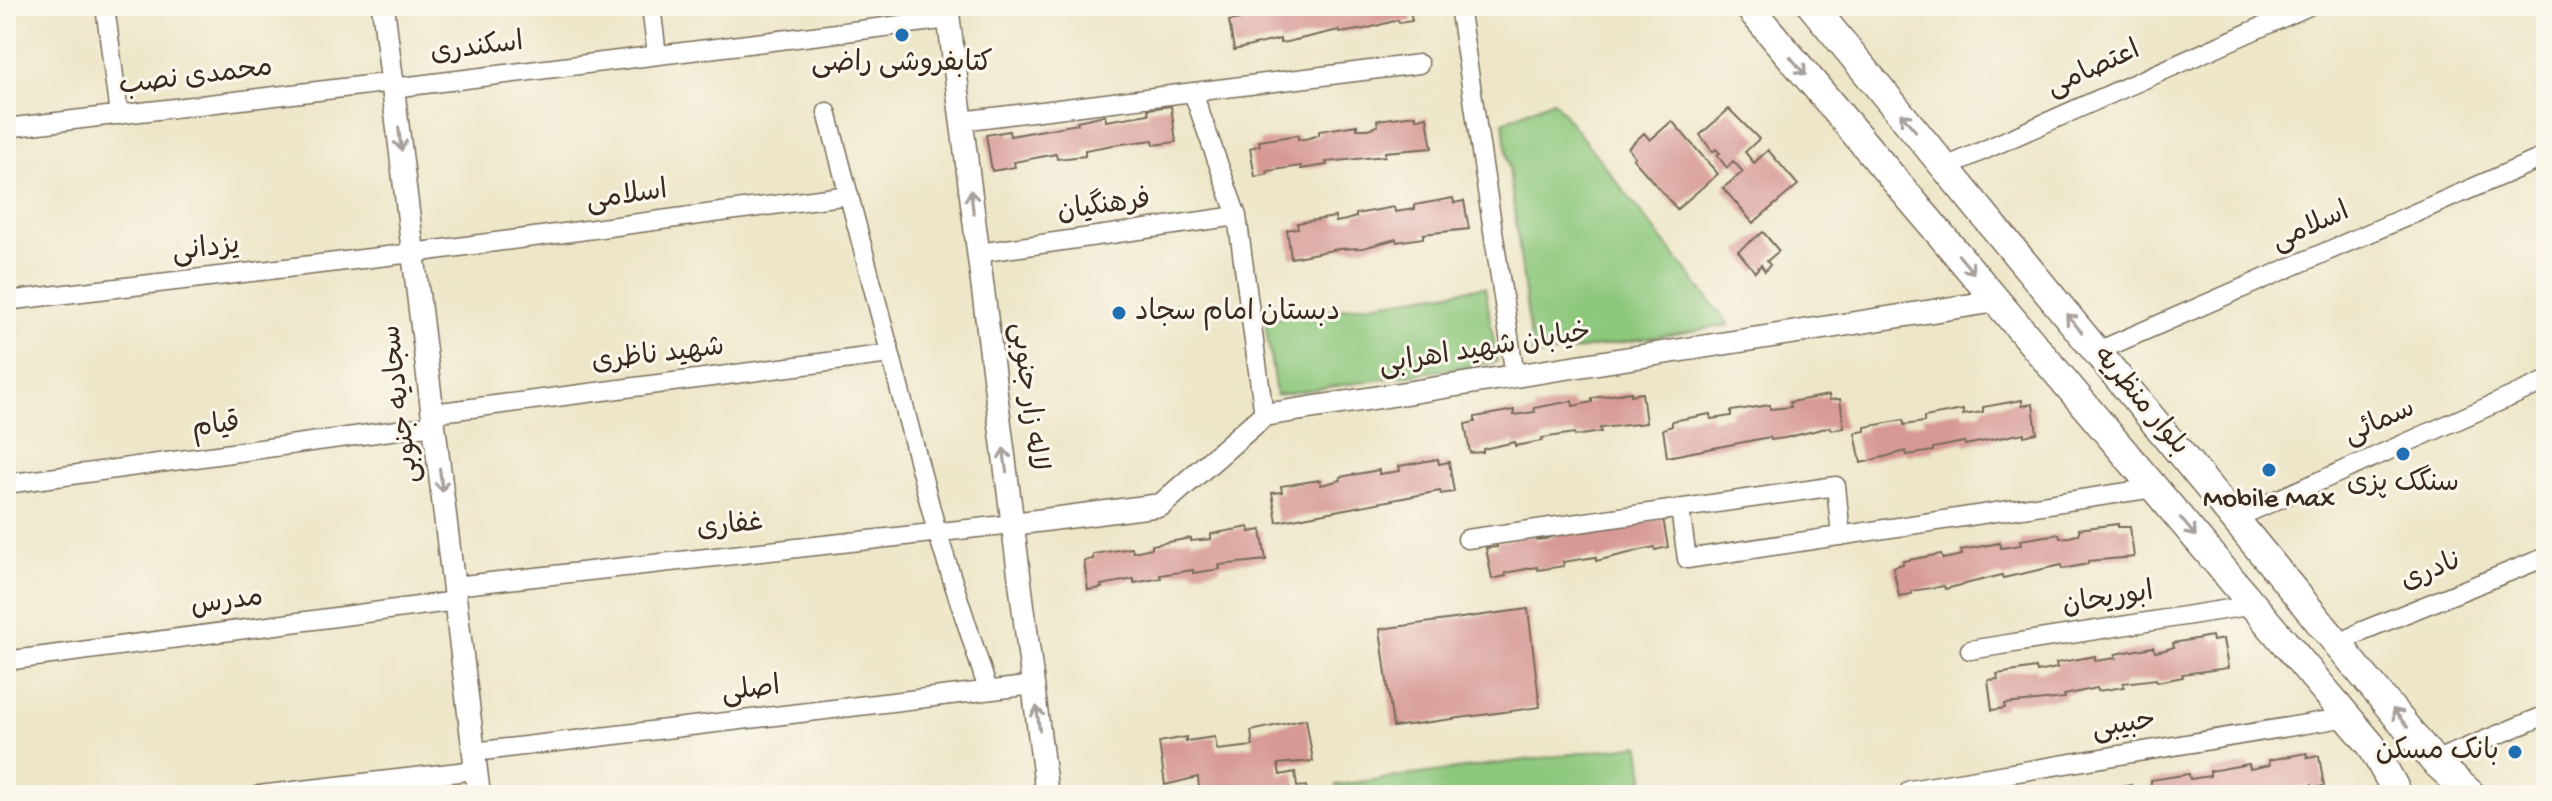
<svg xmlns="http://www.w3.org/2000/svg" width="2552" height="801" viewBox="0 0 2552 801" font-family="'Gochi Hand','Playpen Sans Arabic',sans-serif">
<rect width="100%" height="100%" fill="#fbf7ec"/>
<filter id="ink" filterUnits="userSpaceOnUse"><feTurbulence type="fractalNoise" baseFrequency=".0125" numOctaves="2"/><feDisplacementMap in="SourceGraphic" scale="16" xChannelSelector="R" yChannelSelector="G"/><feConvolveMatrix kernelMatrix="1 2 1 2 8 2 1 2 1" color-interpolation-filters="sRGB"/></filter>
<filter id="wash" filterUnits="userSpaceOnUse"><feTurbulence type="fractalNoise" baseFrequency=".006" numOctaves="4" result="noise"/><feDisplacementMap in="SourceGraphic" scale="32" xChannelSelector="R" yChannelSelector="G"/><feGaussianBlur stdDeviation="1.8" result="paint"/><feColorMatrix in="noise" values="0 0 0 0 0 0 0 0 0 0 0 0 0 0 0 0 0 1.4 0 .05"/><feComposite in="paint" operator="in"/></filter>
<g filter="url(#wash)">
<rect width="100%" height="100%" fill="#ede6c8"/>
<path fill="#8ec87d" stroke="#64794e" stroke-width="2" d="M1553,100L1729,325L1533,357L1503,122Z
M1485,287L1497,362L1276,395L1265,320Z
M1640,745L1646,795H1337L1336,785Z"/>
<g id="blocks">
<path fill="#d79995" d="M1298,6H1409L1412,21L1399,23L1398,20L1365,29L1340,33L1339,30L1287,42L1280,43V39L1234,50L1229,21L1240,19L1239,15L1298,10Z
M1171,106L1176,142L1154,145L1153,140L1113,145L1085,150V156L1057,159L1056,154L1014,162L1015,167L992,171L986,135L1009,131L1010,136L1078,124L1077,121L1105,115L1106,121L1149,114L1148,109Z
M1729,109L1759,139L1745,152L1754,163L1768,150L1798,185L1753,223L1723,188L1743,172L1733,161L1727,168L1717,155L1720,153L1716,149L1713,152L1700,135Z
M1416,115V119L1427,117L1432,148L1385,152V156L1326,162L1327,165L1301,169V166L1267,171L1268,174L1255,177L1250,148L1260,145L1259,141L1298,135V140L1309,138L1319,135V131L1357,125V129H1368L1378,126L1377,120Z
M1672,121L1718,174L1677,209L1633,159L1635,157L1628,148L1644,133L1650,140Z
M1453,198L1454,203L1464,201L1469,229L1423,234V238L1397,242L1396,239L1363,248L1338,249L1291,258L1287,230L1298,228L1297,223L1335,217L1336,222L1346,220L1356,217V214L1394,207L1395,212L1415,209V205Z
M1763,232L1779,251L1767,261L1770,265L1765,271L1761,265L1755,272L1738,251Z
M1631,392V395L1642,393L1646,423L1600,428L1601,432L1575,436L1574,433L1542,438V441L1515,446V442L1483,449V452L1470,453L1465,424L1475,422V417L1514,410V415L1535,412L1534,408L1572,401L1573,406L1592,402V398Z
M1829,395V400L1840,399L1844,428L1831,430L1830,427L1785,438L1771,440L1770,437L1667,457L1663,429L1672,426V421L1710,414L1711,419L1731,416V411L1770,405V409L1791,407L1790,402Z
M2022,400V406L2033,404L2037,433L2024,436V433L1965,445L1964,442L1933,448V451L1907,455L1906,451L1861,463L1855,433L1865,431V427L1903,420L1904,425L1924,422V417L1963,410V415L1983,412V407Z
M1438,459L1439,464L1449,462L1454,492L1441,494L1440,491L1277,522L1272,493L1282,492L1281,486L1320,480L1321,485L1341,480L1340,477L1379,470V474L1400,471L1399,466Z
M1663,518L1668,547L1655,550L1654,547L1596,561V557L1563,562L1564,566L1538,570L1537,567L1505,573L1506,576L1492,579L1486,548L1497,547L1496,542L1535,535L1536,540L1545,539L1555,536V533Z
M2118,524V527H2130L2134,557L2088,561V564L2062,569L2061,565L2003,578L2002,575L1945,589L1944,586L1911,591L1912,594L1899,596L1893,567L1903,564V561L1941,554L1943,559L1962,555L1961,550L2000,543L2001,548L2021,545L2020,540L2059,534L2060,538L2070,537L2079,534V529Z
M1249,527L1250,532L1261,530L1266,560L1219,565L1220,569L1193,573V570L1160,575L1161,578L1134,583V579L1101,585L1102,588L1088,590L1084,561L1093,559V554L1132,548L1133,552L1152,548V545L1191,538V541L1211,539V534Z
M1528,609L1540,707L1393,727L1380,629Z
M2212,636L2213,641L2223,639L2228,668L2182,674L2183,677L2157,682L2156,679L2123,683L2124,687L2098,691L2097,688L2064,695L2065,698L2005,704V708L1992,710L1988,680L1998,679L1997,674L2036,668L2037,672L2057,668L2056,663L2095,656V661L2116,658L2115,654L2153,647L2155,652L2165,650L2174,647L2173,643Z
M1306,719L1313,761L1278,764L1280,775L1295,772L1297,787L1306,786L1308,795H1185V789L1199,788L1198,777L1165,785L1159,742L1186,737V741L1215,737L1217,750L1253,746L1251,731Z
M2307,753L2308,758L2319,756L2324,786L2311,788V785L2271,795H2092V792L2131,785V790L2142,789L2151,786V780L2189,774L2190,779L2210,776V771L2249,764L2250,769L2270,765L2269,760Z"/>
</g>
</g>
<g filter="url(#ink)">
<use href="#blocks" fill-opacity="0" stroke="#796c5a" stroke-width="2"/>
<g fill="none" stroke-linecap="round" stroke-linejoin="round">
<g stroke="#796c5a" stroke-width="21">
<path id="minor" d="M105,6L119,115
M651,6L657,55
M1459,6L1515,376
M393,88L949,19
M1193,93L1237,216L1264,415
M827,112L937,532L988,690
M961,121L1419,64
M6,128L393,82
M1946,167L2309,6
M978,253L1237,216
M6,301L413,253L849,195
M2098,351L2546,156
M433,413L890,354
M6,484L434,425
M1680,509L1687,559L2154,488
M2236,518L2546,381
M1467,539L1836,486L1841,536
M454,586L1013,524
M2340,644L2362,631L2546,557
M1970,650L2254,605
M6,661L456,601
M474,752L1034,685
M2434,761L2546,715
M1910,790L2348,717
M259,795L476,770"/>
</g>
<g stroke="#796c5a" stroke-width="25">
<path id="tertiary" d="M383,6L479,795
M947,6L1047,795
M1013,524L1161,505L1264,415L1997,301"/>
</g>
<g stroke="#796c5a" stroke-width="31">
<path id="primary" d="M1748,6L2371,745L2394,787L2395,795
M1812,6L2434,761L2472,795"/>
</g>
<use href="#minor" stroke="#fff" stroke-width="18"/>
<use href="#tertiary" stroke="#fff" stroke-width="22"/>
<use href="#primary" stroke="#fff" stroke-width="28"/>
</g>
<defs><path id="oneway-shaft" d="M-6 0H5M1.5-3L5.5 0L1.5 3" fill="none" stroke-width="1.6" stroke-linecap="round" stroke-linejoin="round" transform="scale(2)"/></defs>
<g stroke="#a79f9a">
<use href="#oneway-shaft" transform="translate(1798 66) rotate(50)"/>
<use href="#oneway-shaft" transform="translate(1908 122) rotate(-130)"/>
<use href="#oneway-shaft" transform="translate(400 139) rotate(83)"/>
<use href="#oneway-shaft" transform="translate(972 202) rotate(-97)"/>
<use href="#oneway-shaft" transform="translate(1966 264) rotate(50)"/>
<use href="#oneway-shaft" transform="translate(2074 323) rotate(-130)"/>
<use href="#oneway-shaft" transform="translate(1005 460) rotate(-97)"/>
<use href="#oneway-shaft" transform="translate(441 480) rotate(83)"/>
<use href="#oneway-shaft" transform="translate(2188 527) rotate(50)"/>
<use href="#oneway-shaft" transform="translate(1038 718) rotate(-97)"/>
<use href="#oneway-shaft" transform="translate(2400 718) rotate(-129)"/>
</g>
</g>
<g fill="#1f6fb2" stroke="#fbf7ec" stroke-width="3">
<circle cx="902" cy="35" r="8"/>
<circle cx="1119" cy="313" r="8"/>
<circle cx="2403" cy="454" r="8"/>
<circle cx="2269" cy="470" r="8"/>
<circle cx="2515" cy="752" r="8"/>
</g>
<g text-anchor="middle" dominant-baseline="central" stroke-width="6" stroke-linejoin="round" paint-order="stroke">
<g font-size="28" fill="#3b2a1e" stroke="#fbf7ec">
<text transform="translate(477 49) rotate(-7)">اسکندری</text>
<text transform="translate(2094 70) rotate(-24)">اعتصامی</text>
<text transform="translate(196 78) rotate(-7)">محمدی نصب</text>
<text transform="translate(627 197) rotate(-8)">اسلامی</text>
<text transform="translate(1104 207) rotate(-8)">فرهنگیان</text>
<text transform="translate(2311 228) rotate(-24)">اسلامی</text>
<text transform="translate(206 250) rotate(-7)">یزدانی</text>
<text transform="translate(1485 350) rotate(-9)">خیابان شهید اهرابی</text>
<text transform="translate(658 356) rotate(-7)">شهید ناظری</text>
<text transform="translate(1027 397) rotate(83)">لاله زار جنوبی</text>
<text transform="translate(2140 402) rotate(50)">بلوار منظریه</text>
<text transform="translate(402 404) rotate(-97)">سجادیه جنوبی</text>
<text transform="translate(2380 423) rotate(-24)">سمائی</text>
<text transform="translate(216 427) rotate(-8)">قیام</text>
<text transform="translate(730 527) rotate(-6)">غفاری</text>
<text transform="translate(2432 572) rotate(-22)">نادری</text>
<text transform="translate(2108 600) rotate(-9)">ابوریحان</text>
<text transform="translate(227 603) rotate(-8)">مدرس</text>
<text transform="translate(751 691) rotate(-7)">اصلی</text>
<text transform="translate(2124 726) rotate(-9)">حبیبی</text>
</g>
<g font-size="28" fill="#3b2a1e" stroke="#fbf7ec">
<text x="902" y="64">کتابفروشی راضی</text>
<text x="1135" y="313" text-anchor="start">دبستان امام سجاد</text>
<text x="2403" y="484">سنگک پزی</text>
<text x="2269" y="500">Mobile Max</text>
<text x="2499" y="752" text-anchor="end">بانک مسکن</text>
</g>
</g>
<rect width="2552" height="801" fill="none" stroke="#fbf7ec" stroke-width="32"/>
</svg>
